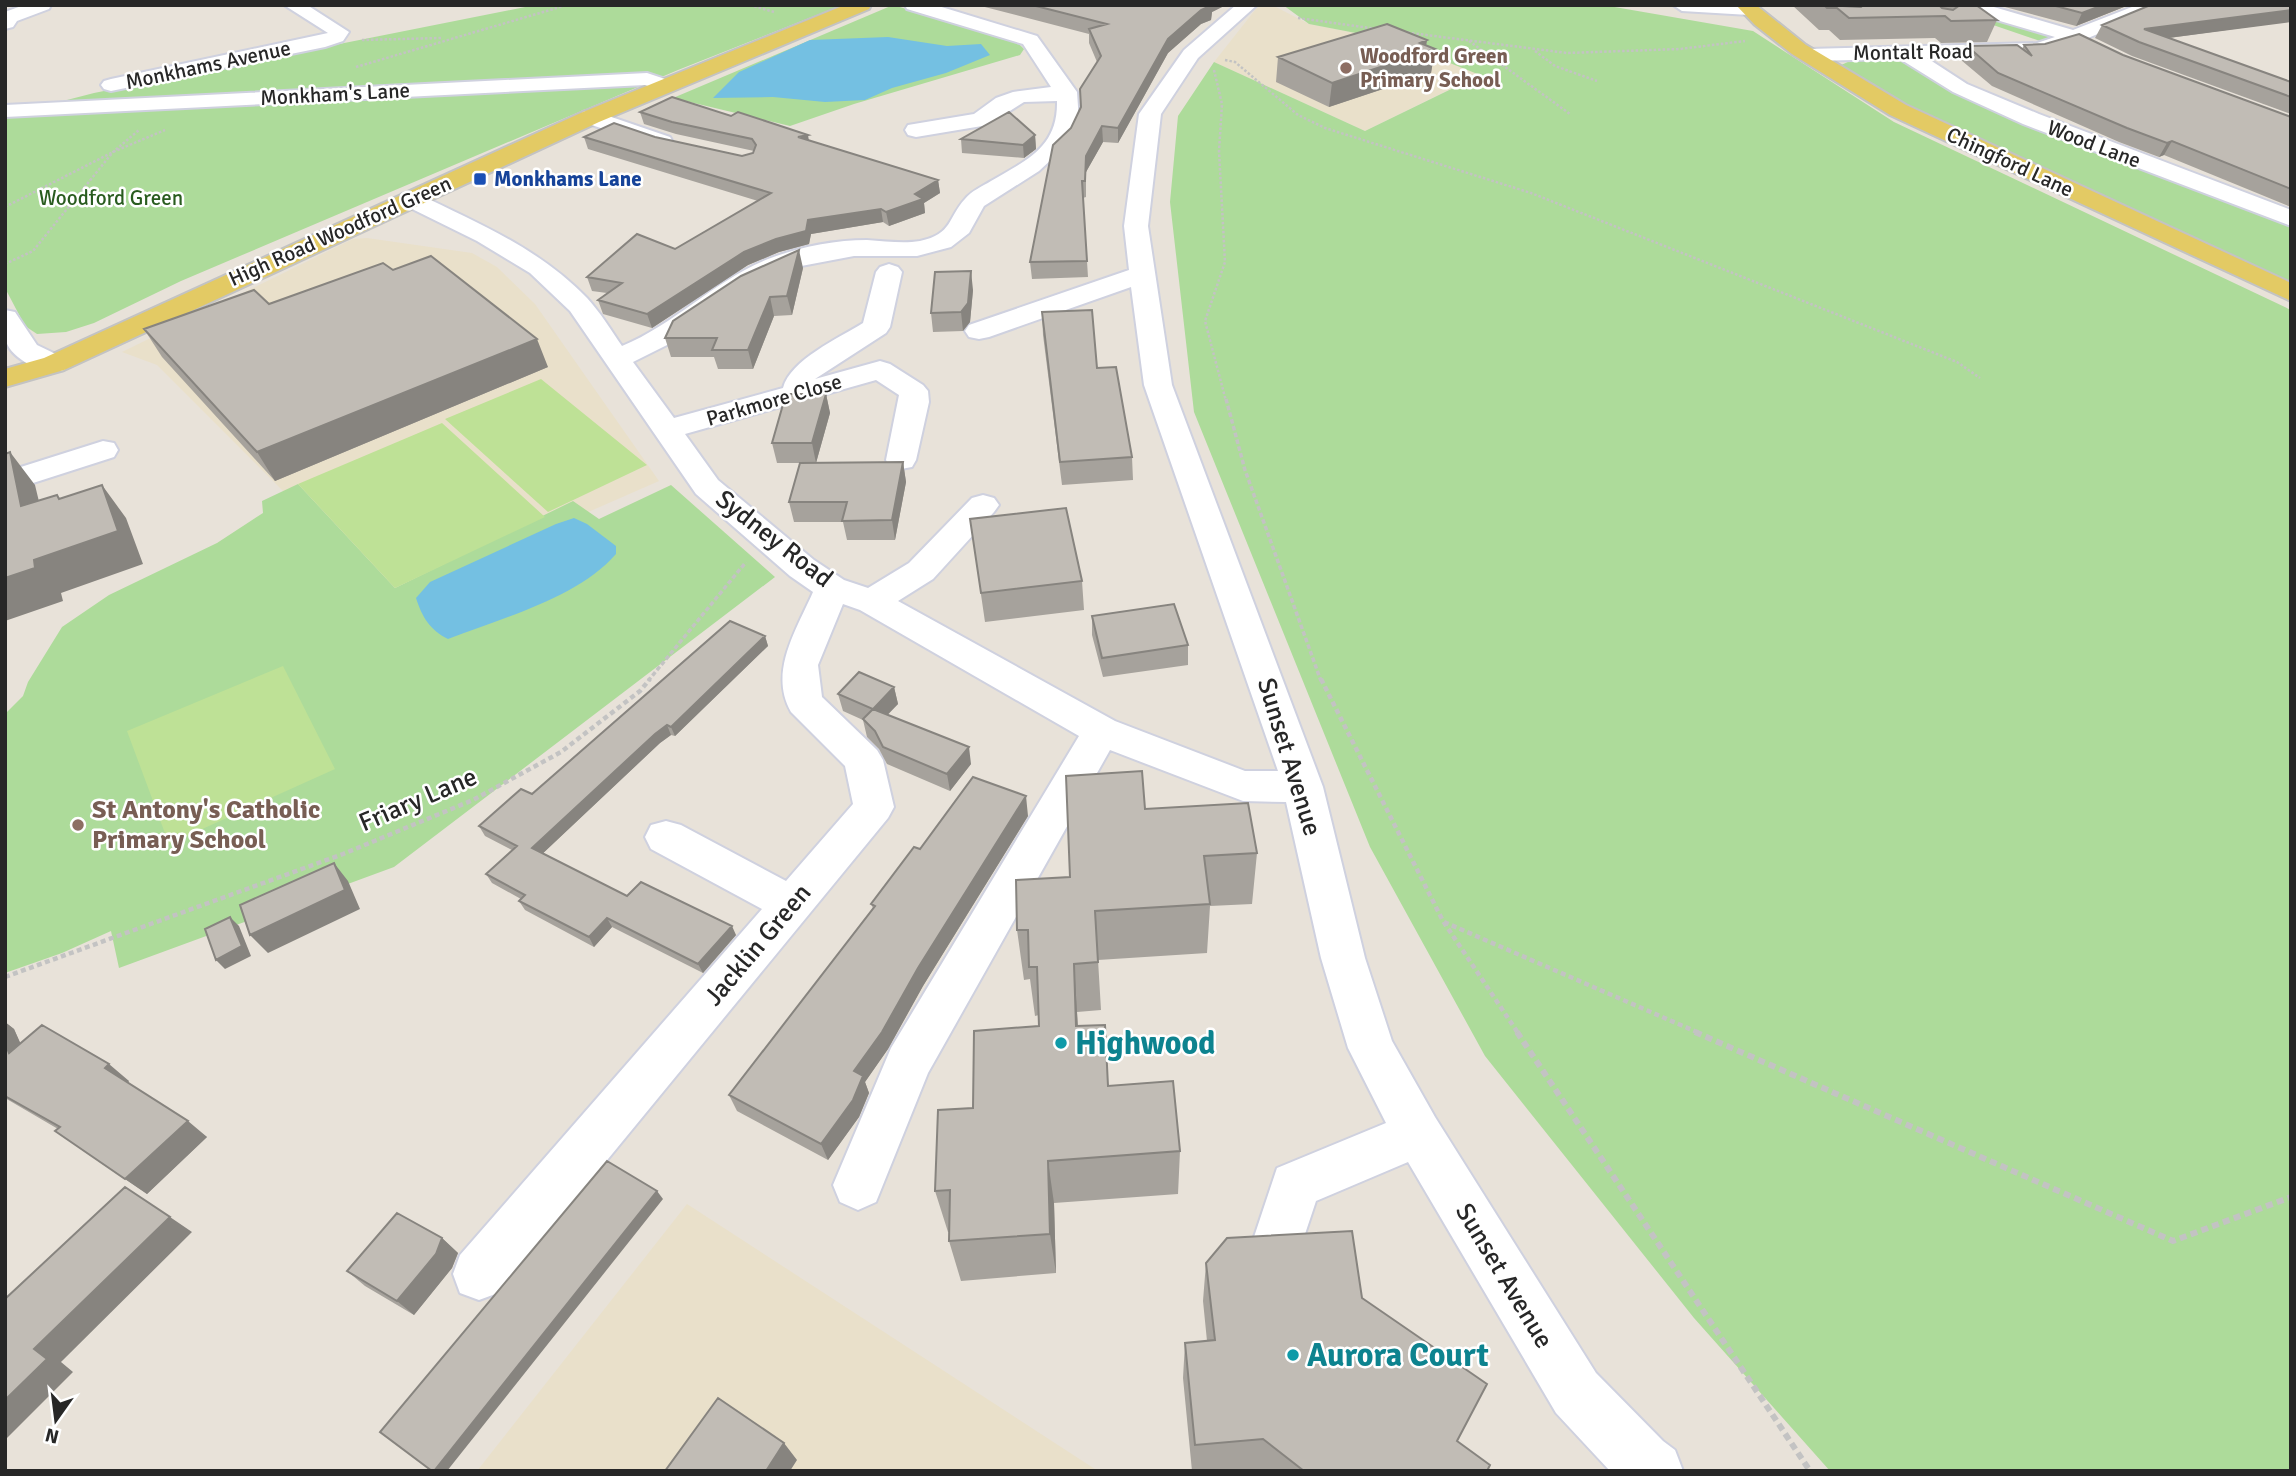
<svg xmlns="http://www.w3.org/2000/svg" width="2296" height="1476" viewBox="0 0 2296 1476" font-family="Signika,sans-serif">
<rect width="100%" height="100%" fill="#e8e2d9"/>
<path fill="#e9e0ca" d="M1259,5H1272L1309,24L1392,40L1481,74L1365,131L1214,62Z
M367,238L472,253L497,267L535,304L659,481L399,595L287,495L157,365L122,352L353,239Z
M687,1204L1098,1471H477Z"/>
<path fill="#addb9a" d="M535,5H842L678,70L181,281L94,323L66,332L37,334L25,326L5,288V116L94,93Z
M893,5L1017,42L1024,49L1020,55L854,104L790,126L673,98Z
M1283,5H1603L1753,31L1894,122L2291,310V1471H1830L1694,1318L1485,1056L1370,847L1194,412L1170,202L1178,116L1214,62L1365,131L1480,75L1392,40L1309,24Z
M1948,5L2054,35L2043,42L1961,14Z
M1879,59L1911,63L2060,136L2291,227V286L1906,109L1839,66L1850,61Z
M298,484L395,588L573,501L599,519L671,485L775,577L394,867L119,968L111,931L62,953L5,973V714L23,696L28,682L62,627L109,595L217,543L263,513L262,501Z"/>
<path fill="#bee196" d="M541,379L647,465L548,512L445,419Z
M442,423L545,517L395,588L298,484Z
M283,666L335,769L169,844L127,731Z"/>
<path fill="#74c0e2" d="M888,37L947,46L981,44L990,55L946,73L892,88L865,100L825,102L773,97L713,98L739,72L810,40Z
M574,518L587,524L616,546V554C578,598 502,618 448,639C430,630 422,617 416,598L430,582L556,524Z"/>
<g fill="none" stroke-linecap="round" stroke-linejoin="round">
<g stroke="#cfd1df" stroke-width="4">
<path id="minor" d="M24,5H51L49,9L17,21L13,27L5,29V12Z
M284,5H307L349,32L343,41L325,47L111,91L104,89L101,85L104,81L111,79L328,33Z
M905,5H935L1037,36L1077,92L1079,121L1069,143L1039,171L984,206L969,233L951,247L917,256H854L796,267L744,292L667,345L633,362L674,418L783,388C790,360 839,338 863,323L876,272L880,267L889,264L898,267L902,272L890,327L886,333L815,379L880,361L890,364L923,385L928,391L929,402L916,460L912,467L901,469L890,467L886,460L899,395L876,380L685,434L718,480L814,560L844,580L868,588L909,563L972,498L983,495L994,498L999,505L994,512L933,579L898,601L1115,721L1245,771H1278L1144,385L1131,287L989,337L979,339L969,337L965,331L969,325L1129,270L1124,226L1139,114L1184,50L1236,5H1257L1198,58L1161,114L1148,226L1172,385L1323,787L1365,958L1392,1041L1435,1117L1596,1373L1663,1441L1675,1450L1683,1471H1610L1556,1413L1408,1162L1316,1201L1298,1255L1280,1263L1262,1255L1254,1237L1277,1168L1386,1123L1348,1048L1321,958L1286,802L1243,801L1110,750L928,1073L876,1202L858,1210L840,1202L833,1185L891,1048L1079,736L860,610L843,604L818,665L822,697L877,750L883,760L894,807L888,818L498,1293L479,1300L460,1293L453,1274L460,1255L762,909L651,849L645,837L651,825L666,821L681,825L786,881L853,804L845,766L791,712C768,672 797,629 813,592L790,576L696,494L570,311L530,273L477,241L402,204L398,199L402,194L410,192L418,194C478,223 540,249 587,298C600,312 611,330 622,346C675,324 715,280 768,259C799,247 834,240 867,240C885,241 903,244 920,241C953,234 948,217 965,199C971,191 983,186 991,181C1027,160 1058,147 1057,101L1024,102L988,125L916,137L908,135L905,130L908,125L974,114L996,98L1013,92L1051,87L1023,44L907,9Z
M1673,5H1756L1758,9L1749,15L1682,11Z
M1957,5H1987L2073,30L2137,5H2198L2189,11L2141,16L2088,38L2085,42L2038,55L1927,58L1967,84L2039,114L2291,210V226L2023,124L1953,92L1900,59L1808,61L1801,59L1798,55L1801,51L1808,49L2037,43L2055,37L1959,9Z
M647,73L671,81L674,85L671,89L664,91L645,85L5,117V105Z
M591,110L670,137L673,142L670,147L662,149L583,122L580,117L583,112Z
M5,310L15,312L37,345L64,358L68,364L64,370C44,375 10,360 5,338C3,330 5,318 5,310Z
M103,441L114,443L118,450L114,457L5,492V472Z"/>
</g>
<g stroke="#c3c3c3" stroke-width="4">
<path id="major" d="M845,5H871L869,9L599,122L64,370L5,387V369L44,358L583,112Z
M1736,5H1756L1806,45L1906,105L2291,283V301L1890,115L1792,54L1755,25Z"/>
</g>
<path stroke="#c3c3c3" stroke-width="2.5" stroke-dasharray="2.5 2" stroke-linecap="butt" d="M750,5L774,12
M1298,18L1377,29
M1403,32L1567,53L1680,49L1745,41
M362,40L441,38
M1469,41L1570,114
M1535,51L1555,66L1597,81
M1225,60L1235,62L1298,115L1325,128L1531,193L1957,362L1980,378
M356,67L567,5
M1214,70L1222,104L1219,151L1225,262L1205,321L1226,401
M5,207L113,152L165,130
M5,264L33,251L113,152L139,130"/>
<path stroke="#c3c3c3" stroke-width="3.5" stroke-dasharray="4.5 2.5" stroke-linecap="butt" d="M1226,399L1245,470L1321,681
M648,681L746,562"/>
<path stroke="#c3c3c3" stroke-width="4.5" stroke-dasharray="5 3.5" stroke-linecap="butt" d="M1321,679L1443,921L1518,1033
M1444,922L1699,1033
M5,977L343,854L473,800L561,752L640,691L650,679"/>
<path stroke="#c3c3c3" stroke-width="6" stroke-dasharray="7 4.5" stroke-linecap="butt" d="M1517,1032L1810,1471
M1695,1032L2173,1241L2291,1197"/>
<use href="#minor" fill="#fff" fill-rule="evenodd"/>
<use href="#major" fill="#e3ca64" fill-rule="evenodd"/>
</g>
<path fill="#a6a29c" d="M977,5H1226L1212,12L1211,20L1201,24L1168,53L1118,143L1103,142L1086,172V197L1083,198L1088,277L1032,279L1030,262L1071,128L1081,107L1097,62L1089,43V34Z
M1792,5H1976L1997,20L1987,42L1941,43L1935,38L1840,40L1829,30H1819Z
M2005,5H2129L2076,26L2005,7Z
M2270,24L2169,38L2291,82V114L2132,56L2095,38L2102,25Z
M1427,40L1426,45L1435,49L1431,73L1329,107L1276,82L1278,57Z
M2024,45L2123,55L2291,117V207L2164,155L2159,157L2119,142L1992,86L1961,60L1967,46L2022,49Z
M640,112L809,141L938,180L940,193L924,203L925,213L889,226L883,222L811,234L809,244L779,252L748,265L652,328L603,314L598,300L607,293L592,291L587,277L675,249L758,201L588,149L584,137H655L742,156L753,153L754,151L676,134L644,124Z
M1035,135L1036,149L1024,158L962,153L961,139Z
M803,268L792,315L774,316L753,369H718L714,357H671L665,338Z
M393,270L548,367L275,481L162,357L144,329L269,304Z
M973,290L970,322L963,331L933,332L931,313Z
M1042,312L1097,368L1132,457L1133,480L1062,485L1043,335Z
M826,394L830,413L816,463L903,462L906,482L895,540H847L843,522H794L789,502L812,463H777L772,443Z
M970,519L1082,581L1084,610L985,622Z
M1092,616L1188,645V665L1103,677L1092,635Z
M765,636L768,646L675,736L671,735L660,743L543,853L627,896L736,935L703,973L612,927L594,947L525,910L519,901L521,899L492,883L486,874L512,850L485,836L479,826L532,794Z
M894,687L898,704L887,714L971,764L950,791L887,764L879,749L867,737L863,720L843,711L838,694Z
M1145,809L1257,853L1252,904L1210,906L1207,953L1098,960L1101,1010L1077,1012L1078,1026L1108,1086L1180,1151L1178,1194L1054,1203L1056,1273L961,1281L949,1241V1232H948L935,1191L973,1108L1039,1026V1015L1035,1016L1030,979L1024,980L1017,930L1070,877Z
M1028,816L923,986L888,1049L865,1082L869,1093L859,1117L828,1160L737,1111L729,1095L873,908L871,904L920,849Z
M5,1022L14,1029L20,1043L129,1081L128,1083L207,1137L147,1194L55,1131L58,1129L5,1098Z
M442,1238L458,1253L452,1268L414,1315L365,1286L347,1271Z
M1206,1263L1362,1298L1457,1441L1487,1471H1257L1256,1469L1238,1471H1192L1183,1378L1185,1343L1207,1341L1203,1301Z"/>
<path fill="#87847f" d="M1202,5H1226L1212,12L1211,20L1201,24L1168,53L1118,143V128L1168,39Z
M2103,5H2129L2076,26L2082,13Z
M2291,10V22L2137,42L2144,29Z
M1427,40L1425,52L1435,49L1431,73L1329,107L1332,83Z
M1102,126L1103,142L1086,172V197V156Z
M808,135L810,147L798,137Z
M1035,135L1036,149L1024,158L1023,145Z
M2172,141L2164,155L2159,157L2167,143Z
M938,180L940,193L924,203L925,213L889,226L886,212Z
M881,209L883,222L811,234L809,244L779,252L748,265L652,328L647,314L744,252L808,220Z
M799,250L803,268L792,315L787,296Z
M971,271L973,290L970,322L963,331L961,312Z
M770,297L774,316L753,369L748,350Z
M537,339L548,367L275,481L257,452Z
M826,394L830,413L816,463L812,443Z
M10,452L35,485L48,539L21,506Z
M903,462L906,482L895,540L892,520Z
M102,485L126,518L143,564L61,593L63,601L5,621V578L34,560Z
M765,636L768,646L675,736L671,727Z
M894,687L898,704L877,726L873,709Z
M667,725L671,735L660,743L538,858L532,848L655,734Z
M969,747L971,764L950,791L947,774Z
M1026,796L1028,816L923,986L888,1049L865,1082L869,1093L859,1117L828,1160L821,1144L854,1071Z
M334,863L348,881L360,909L268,953L250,935Z
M230,917L239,926L251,956L225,969L216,960Z
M607,918L612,927L594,947L589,937Z
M732,926L736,935L703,973L698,964Z
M1074,964L1077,1012L1080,1073L1076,1026Z
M5,1022L14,1029L32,1069L9,1053L5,1043Z
M109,1064L129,1081L126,1084L105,1068Z
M188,1121L207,1137L147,1194L125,1179Z
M1048,1161L1054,1203L1056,1273L1050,1234Z
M657,1191L663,1199L447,1471H434Z
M170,1217L192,1232L61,1362L73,1372L5,1440V1400L34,1349Z
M442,1238L458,1253L452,1268L414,1315L397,1301Z
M784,1443L797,1460L790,1471H766Z"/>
<path fill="#c1bcb5" stroke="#87847f" stroke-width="2" d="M1032,5H1212L1201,10L1168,39L1118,128L1102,126L1086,156L1085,181H1082L1087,261L1030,262L1053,145L1071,128L1081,107L1080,89L1101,56L1089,29L1107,24Z
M1824,5L1861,7L1863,5H1939L1942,8L1953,10L1960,5H1976L1997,20L1951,21L1945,16L1849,18L1837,8H1827Z
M2052,5H2103L2082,13Z
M2153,5H2291V10L2144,29L2291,82V97L2139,42L2102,25L2148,6Z
M1387,24L1427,40L1420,43L1435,49L1332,83L1278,57Z
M2079,34L2123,55L2291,117V189L2172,141L2167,143L2127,128L1998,73L1967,46L2017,45L2032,56L2024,45L2045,44Z
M672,97L731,116L738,112L808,135L798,137L938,180L915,194L923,199L886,212L881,209L808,220L806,231L776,239L744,252L647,314L598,300L622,283L587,277L637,234L675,249L771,193L584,137L614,123L655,137L742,156L753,153L756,145L752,139L672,122L640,112Z
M1009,112L1035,135L1023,145L961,139Z
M799,250L787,296L770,297L748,350H712L717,338H665L673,321L741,276Z
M431,256L537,339L257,452L144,329L254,290L269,304L383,263L393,270Z
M971,271L968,303L961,312L931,313L935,272Z
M1092,310L1097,368L1116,367L1132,457L1060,462L1042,312Z
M786,394H826L812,443H772Z
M10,452L21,506L57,495L59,499L102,485L118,531L34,560L35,568L5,578V454Z
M903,462L892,520L842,521L847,502H789L800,463Z
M1066,508L1082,581L981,593L970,519Z
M1174,604L1188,645L1102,658L1092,616Z
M730,621L765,636L671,727L667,725L655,734L532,848L627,896L641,882L732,926L698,964L607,918L589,937L519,901L525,895L486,874L517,846L479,826L521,789L532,794Z
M859,672L894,687L873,709L969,747L947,774L883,747L875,731L863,719L873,709L838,694Z
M1142,771L1145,809L1248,803L1257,853L1204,856L1210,904L1095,911L1098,962L1074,964L1076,1026L1105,1025L1108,1086L1173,1081L1180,1151L1048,1161L1050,1234L949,1241L950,1190L935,1191L938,1110L973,1108L974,1031L1039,1026L1037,967H1029L1028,930H1017L1016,880L1070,877L1066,776Z
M973,777L1026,796L918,968L882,1032L854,1071L863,1076L853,1100L821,1144L729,1095L875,906L871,904L914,847L920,849Z
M334,863L345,890L250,935L240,905Z
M230,917L242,946L216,960L205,929Z
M42,1025L109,1064L105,1068L188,1121L125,1179L55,1131L60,1127L5,1096V1043L9,1053Z
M607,1161L657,1191L434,1471H432L380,1432Z
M125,1187L170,1217L34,1349L47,1359L5,1400V1299Z
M397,1213L442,1238L436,1254L397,1301L347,1271Z
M1352,1231L1362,1298L1487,1384L1457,1441L1490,1465L1487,1471H1304L1263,1439L1195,1445L1185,1343L1215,1340L1206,1263L1227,1238Z
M718,1398L784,1443L766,1471H665Z"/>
<g fill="#8d6e63" stroke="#fff" stroke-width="2.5">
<circle cx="1346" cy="68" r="7"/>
<circle cx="78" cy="825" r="7"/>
</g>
<rect fill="#1a4fb4" stroke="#fff" stroke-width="2.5" x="473" y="172" width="14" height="14" rx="3.5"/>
<g fill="#0f9aa8" stroke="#fff" stroke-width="2.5">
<circle cx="1061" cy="1043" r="7"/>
<circle cx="1293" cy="1355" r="7"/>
</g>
<g text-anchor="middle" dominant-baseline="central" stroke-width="5" stroke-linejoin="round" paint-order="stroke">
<g font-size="21" fill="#272727" stroke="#fff">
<text transform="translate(1913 52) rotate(-1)">Montalt Road</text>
<text transform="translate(208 65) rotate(-12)">Monkhams Avenue</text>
<text transform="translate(335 94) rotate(-3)">Monkham's Lane</text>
<text transform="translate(2094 144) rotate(21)">Wood Lane</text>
<text transform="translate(2010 162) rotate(25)">Chingford Lane</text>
<text transform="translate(340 231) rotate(-24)">High Road Woodford Green</text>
<text transform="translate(774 400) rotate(-16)">Parkmore Close</text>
</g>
<g font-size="21" font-weight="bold" fill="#785e54" stroke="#fff" text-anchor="start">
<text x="1360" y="56">Woodford Green<tspan x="1360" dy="24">Primary School</tspan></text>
</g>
<g font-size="21" font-weight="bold" fill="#164399" stroke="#fff" text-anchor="start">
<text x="494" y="179">Monkhams Lane</text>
</g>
<g font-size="21" fill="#295c1f" stroke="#fff">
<text x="111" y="198">Woodford Green</text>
</g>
<g font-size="26" fill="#272727" stroke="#fff">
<text transform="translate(774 539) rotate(38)">Sydney Road</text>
<text transform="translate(1289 757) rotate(73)">Sunset Avenue</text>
<text transform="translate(418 800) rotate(-23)">Friary Lane</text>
<text transform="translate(758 945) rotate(-50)">Jacklin Green</text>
<text transform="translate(1504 1276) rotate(59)">Sunset Avenue</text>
</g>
<g font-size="26" font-weight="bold" fill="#785e54" stroke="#fff" text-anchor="start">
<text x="92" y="810">St Antony's Catholic<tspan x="92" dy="30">Primary School</tspan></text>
</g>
<g font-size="32" font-weight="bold" fill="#0d838f" stroke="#fff" text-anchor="start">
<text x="1075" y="1043">Highwood</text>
<text x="1307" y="1355">Aurora Court</text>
</g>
</g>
<rect width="2296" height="1476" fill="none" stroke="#272727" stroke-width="14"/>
<g transform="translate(56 1420) rotate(194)" stroke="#ffffff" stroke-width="5" paint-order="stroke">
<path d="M0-5L12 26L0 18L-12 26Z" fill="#272727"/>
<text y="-10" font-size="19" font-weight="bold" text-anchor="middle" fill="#272727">N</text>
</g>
</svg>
